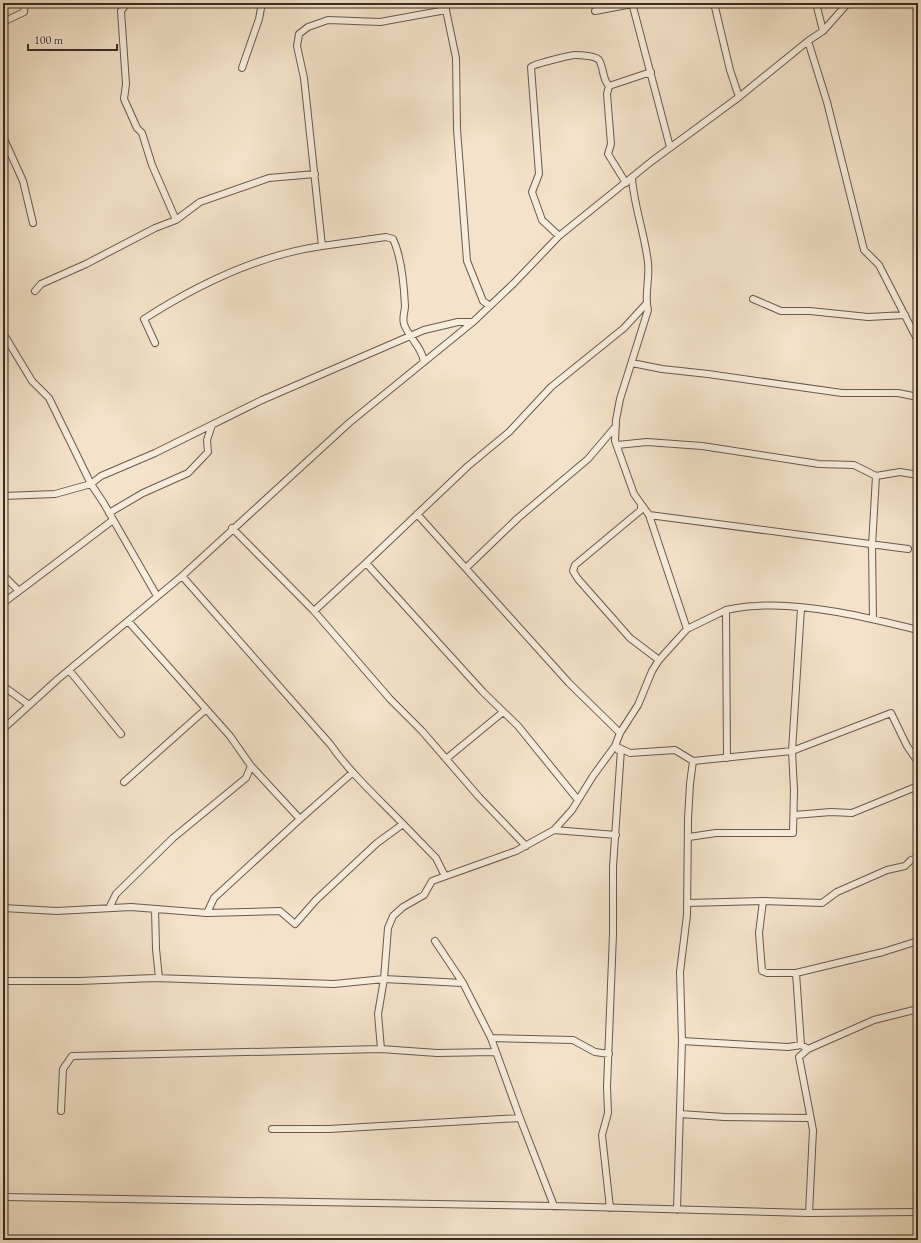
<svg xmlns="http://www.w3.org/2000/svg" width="921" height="1243" viewBox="0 0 921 1243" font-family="'EB Garamond',serif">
<rect width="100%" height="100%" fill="#f4e3ca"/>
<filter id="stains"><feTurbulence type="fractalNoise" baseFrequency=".005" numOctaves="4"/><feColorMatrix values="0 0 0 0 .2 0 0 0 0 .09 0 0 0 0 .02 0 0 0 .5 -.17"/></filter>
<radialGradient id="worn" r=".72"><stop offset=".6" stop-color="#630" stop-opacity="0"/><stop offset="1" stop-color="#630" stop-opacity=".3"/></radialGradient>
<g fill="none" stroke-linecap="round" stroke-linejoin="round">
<g stroke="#685a4c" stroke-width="8">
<path id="minor" d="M127,3L121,11L126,84L124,99L137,128L142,133L152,165L176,220
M632,3L670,147
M714,3L730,70L739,97
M816,3L823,31
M446,10L456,58L457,129L467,261L483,301L490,306
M595,11L632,4
M3,22L24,12L25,3
M808,41L827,102L864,250L879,265L918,341
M242,68L259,19L262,3
M609,86L607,94L611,144L608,154L626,183
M3,137L23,181L33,223
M632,178C634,207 645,234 648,263C650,279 644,295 648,310L620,399L616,420L615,441L634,494L649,515L687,629
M559,236L542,220L532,192L539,174L531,67C534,64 571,55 575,55C581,55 596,56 599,60C604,68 602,79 609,86L651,72
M35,291L41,284L86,264L155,228L176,220L200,202L269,178L315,174
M753,299L781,311H810L868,317L905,315
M3,333L32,381L49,398L91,484L103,502L157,596
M155,343L144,319C197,285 258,255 322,246
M424,362C422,347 409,338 404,324C402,317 405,312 405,306C404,285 402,258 393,239L386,237L322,246L304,78L297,46L299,34L308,27L328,20L380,22L446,10V3
M632,363L662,369L708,374L842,393H898L918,397
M617,445L647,442L702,446L819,464L854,465L876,476
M3,496L55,494L91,484L101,476L155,453L262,400L424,330L458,322H473
M641,506V510L575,565L573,571L578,579L630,638L659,660
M109,513L143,493L188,473L208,452L207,440L212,425
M417,514L569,683L620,733
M649,515L908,549
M232,528L314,611L366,563L483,692L518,726L578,800
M366,563L468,466L509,432L551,387L624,328L646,304
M466,568L518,518L588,459L616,426
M3,575L19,591
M182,576L330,744C351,774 378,798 403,824
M3,603L113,520
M726,610C736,608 746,606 756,606C805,602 870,618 918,630
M314,611L390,699L422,731L479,797L526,846
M873,619L872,546L876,476L900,472L918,475
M69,670L121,734
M3,686L29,705
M3,729L58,679L182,576L349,423L473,322L514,283L559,236L652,161L739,97L808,41L823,31L848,3
M615,746L630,753L675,750L693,761L690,784L688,819L687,915L680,972L682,1041L677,1210
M446,759L503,712
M693,761L792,751L891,713L907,746L918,762
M124,782L205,710
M794,815L831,812L852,813L918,786
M300,819L352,773
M554,830L616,835
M689,837L716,833H793L794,790L792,751L801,608
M687,903L763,901
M3,908L57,911L131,907L207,913L280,911L295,924L316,900L377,843L403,824L436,858L445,876
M109,908L116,894L173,838L246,778L251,766L230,736L128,621
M155,909L156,949L159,978
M207,913L214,898L300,819L251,766
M435,941L463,983L491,1038L520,1118L554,1206
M796,973H767L762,971L759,933L763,901L822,903L837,892L887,870L905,866L911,860L918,858
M3,981H79L155,978L334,984L384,979L463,983
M491,1038L573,1040L595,1052L609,1054
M682,1041L788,1047L801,1045L805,1047
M801,1045L796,973L883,952L918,941
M381,1049L378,1014L384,979L388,928L393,916L403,907L424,895L432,881L516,851L554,830L572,810L593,776L615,746L620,733L638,705L652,671L659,660L687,629L726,610L727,758
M61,1111L63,1069L72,1056L381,1049L437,1053L495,1052
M680,1114L724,1117L810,1118
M272,1129H329L520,1118
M3,1197L554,1206L809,1213L918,1212
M610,1208L602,1135L608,1113L607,1087L613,934V867L621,749L618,750
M809,1213L813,1130L799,1057L808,1049L874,1020L918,1009"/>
</g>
<use href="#minor" stroke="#f8eddd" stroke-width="6"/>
</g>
<rect width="921" height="1243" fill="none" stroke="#f4e3ca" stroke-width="16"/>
<rect x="4" y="4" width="913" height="1235" fill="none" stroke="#3a2c22" stroke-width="2"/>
<rect x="8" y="8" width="905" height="1227" fill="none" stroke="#3a2c22"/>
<path d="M28 44v6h89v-6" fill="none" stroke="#3a2c22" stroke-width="2"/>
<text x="34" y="44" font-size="12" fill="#3a2c22" stroke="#f8eddd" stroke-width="3" paint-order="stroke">100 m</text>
<rect width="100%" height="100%" filter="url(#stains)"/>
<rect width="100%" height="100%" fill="url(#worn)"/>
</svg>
